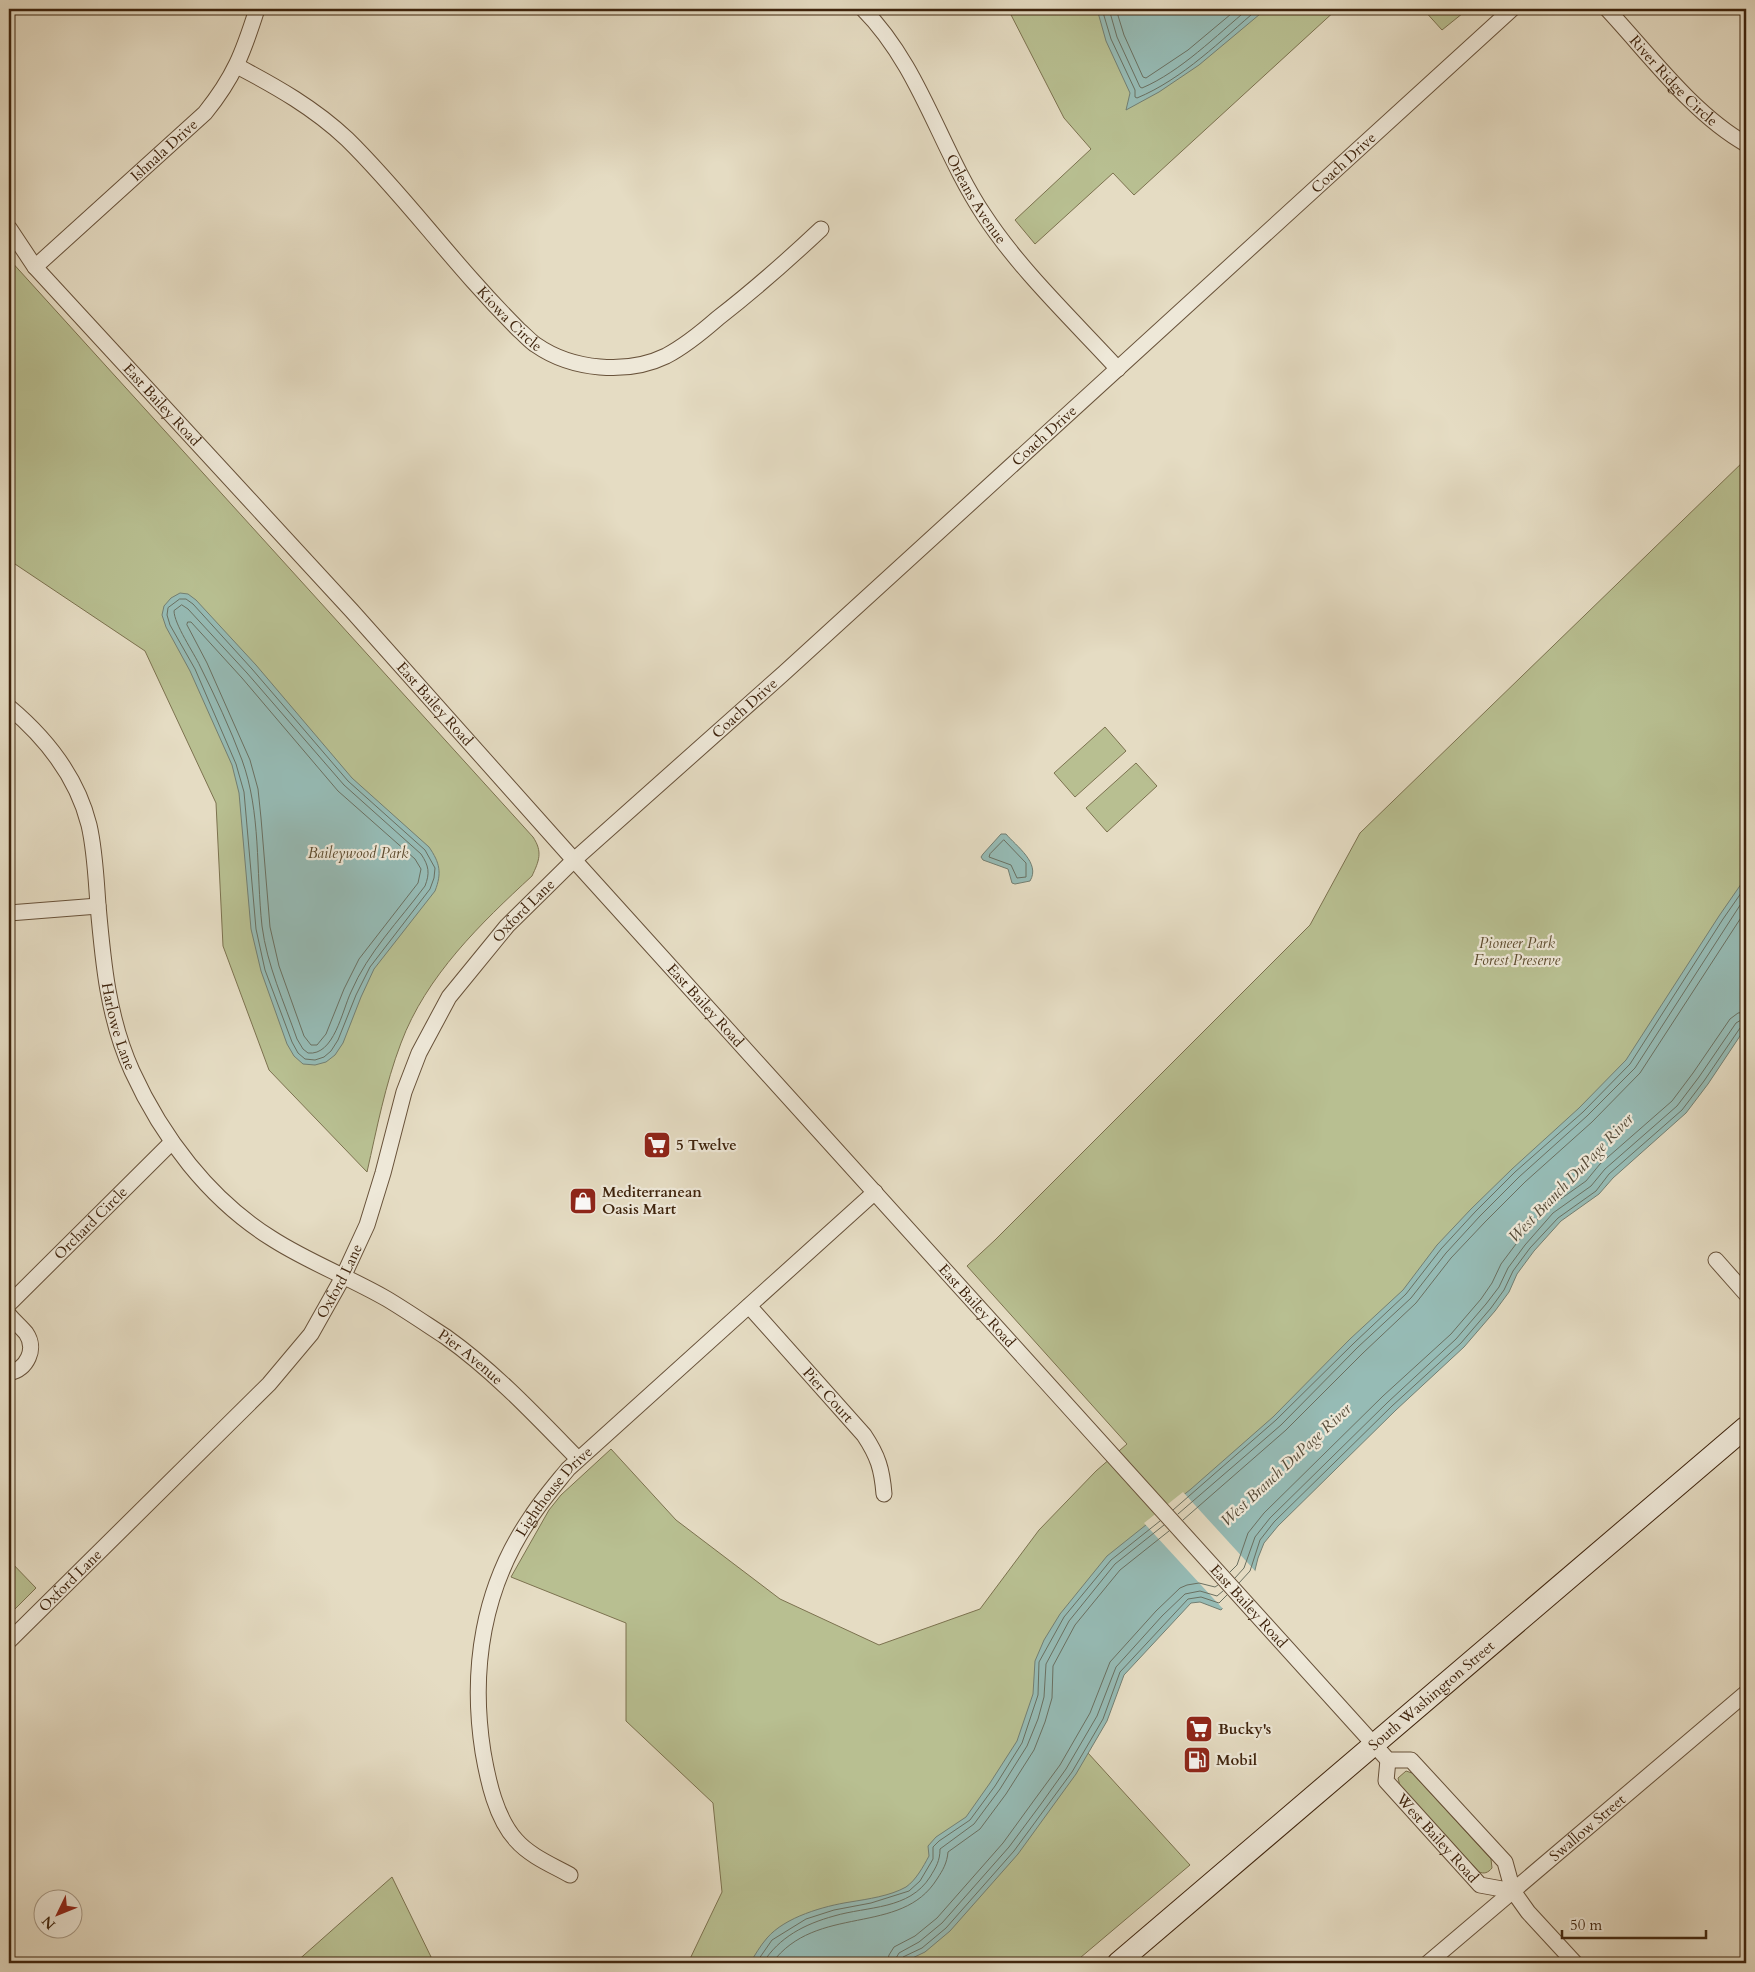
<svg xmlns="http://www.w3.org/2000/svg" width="1755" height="1972" viewBox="0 0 1755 1972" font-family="Cardo,serif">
<rect width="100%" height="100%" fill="#e5dcc3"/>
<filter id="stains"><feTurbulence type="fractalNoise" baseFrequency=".004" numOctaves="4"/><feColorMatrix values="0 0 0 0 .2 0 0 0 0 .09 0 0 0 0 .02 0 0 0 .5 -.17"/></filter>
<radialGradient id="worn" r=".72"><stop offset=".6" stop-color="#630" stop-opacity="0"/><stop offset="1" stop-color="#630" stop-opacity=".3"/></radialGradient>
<path fill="#b8bf91" stroke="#7c724f" d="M1008,9H1337L1134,195L1113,173L1035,244L1015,220L1091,149L1064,118Z
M1423,9H1468L1442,30Z
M9,259L533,837C543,852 539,861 532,876C481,923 426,976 401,1043C385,1085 377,1128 367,1172L269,1070L223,946L216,803L145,651L9,560Z
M1746,459V960L1075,1662L1088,1753L1190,1865L1074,1963H688L722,1892L713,1803L626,1721V1623L511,1577L549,1510L561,1495L611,1449L676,1520L780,1599L879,1645L980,1609L1039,1530L1096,1471L1127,1444L967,1266L995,1240L1310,925L1360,833Z
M1105,727L1126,751L1075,797L1054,773Z
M1136,763L1157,786L1107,832L1086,808Z
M9,1560L36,1588L9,1615Z
M1406,1771L1412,1773L1491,1859L1492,1868C1488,1873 1484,1874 1479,1872L1400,1786L1398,1778Z
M392,1877L434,1963H295Z"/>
<path fill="#96bbb5" stroke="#737f72" d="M1097,9H1266L1199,65L1159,92L1126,110L1130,93L1106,41Z
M180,593L188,594L196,600L256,665L352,778L429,847C440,863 442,873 435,891L374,969L361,997L343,1043L335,1055L326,1062L315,1065L303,1064L294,1056L287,1044L261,971L251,929L239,793L232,765L190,671L166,627L162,615L164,606L171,598Z
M1001,834H1006C1016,846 1041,863 1030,881L1015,884L1012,883L1008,869L983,860L981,857L983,854Z
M1746,877V1027L1708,1084L1686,1113L1613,1178L1599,1194L1561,1221L1534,1251L1517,1274L1509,1292L1495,1311L1464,1347L1396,1410L1278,1526L1264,1543L1258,1558L1254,1574L1221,1610L1200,1602L1191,1603L1124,1675L1107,1721L1076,1774L1018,1854L950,1931L925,1952L902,1963H750C755,1955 760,1946 767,1938C785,1917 824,1906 850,1902C868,1899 890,1896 906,1887C916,1880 923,1867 929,1856L928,1846L936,1837L966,1817L990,1783L1017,1741L1033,1694L1035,1661L1044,1640L1060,1614L1107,1556L1191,1489L1273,1417L1350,1339L1403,1290L1437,1245L1471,1209L1512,1169L1579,1108L1626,1060L1719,916Z"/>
<path fill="#e5dcc3" d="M1183,1492L1257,1573L1224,1610L1144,1523Z"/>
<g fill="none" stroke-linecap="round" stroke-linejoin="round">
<path stroke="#6a7061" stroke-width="1" d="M1102,9L1111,39L1135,90V97L1137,98C1183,79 1221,40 1258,9
M1109,9L1117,37L1140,87L1142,88C1180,72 1217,35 1248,9
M1116,9L1124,35L1143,77L1146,78L1188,50L1237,9
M180,599H186L193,604L252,669L348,781L425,850L435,868L434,878L430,889L370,967L356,995L338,1040L331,1051L324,1057L315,1060L305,1059L298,1053L292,1042L265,970L256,929L244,792L236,764L195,669L170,625L167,615L168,608Z
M182,605L188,609L247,673L344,785L421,854C429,866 430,873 425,886C399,921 368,952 351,992C342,1011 334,1056 308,1053L303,1049L297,1039C284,1002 267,965 262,926C256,871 261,812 242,760C230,728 215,696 200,666C194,653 174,624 174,611Z
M188,622H191L242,678L338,791L415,859L421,869L418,883L359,959L344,989L326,1034L317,1045H311L304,1036L279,966L270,927L261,818L258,789L250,760L207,663L187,625Z
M1004,840L1026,863V877L1017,878L1011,865L989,857L990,854Z
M1173,1510L1276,1420L1354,1343L1406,1294L1441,1249L1475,1212L1515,1172L1583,1112L1630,1064L1723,919L1746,886
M1178,1514L1281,1425L1358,1347L1411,1298L1446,1253L1480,1216L1519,1177L1587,1116L1635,1068L1746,896
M1183,1520L1286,1430L1363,1353L1416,1303L1451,1258L1485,1222L1525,1182L1592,1122L1640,1073L1746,910
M1230,1572L1237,1565L1248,1533L1264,1513L1383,1396L1451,1334L1481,1299L1492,1283L1501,1264L1519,1240L1548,1208L1586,1181L1600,1164L1672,1101L1693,1073L1730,1019L1738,1013L1746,1012
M1235,1578L1244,1568L1255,1537L1270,1518L1388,1402L1456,1339L1486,1304L1499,1287L1508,1268L1525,1245L1553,1213L1591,1186L1605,1169L1677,1106L1699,1077L1736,1023L1741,1020L1746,1019
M1239,1583L1250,1571L1260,1540L1274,1522L1392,1406L1461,1343L1491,1308L1504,1290L1513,1271L1530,1248L1558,1218L1596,1191L1609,1174L1682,1110L1704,1081L1740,1028L1746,1026
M756,1963L772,1940L806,1919L834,1910L871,1903L909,1891L920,1881L933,1859V1847L939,1841L970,1820L995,1786L1022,1743L1038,1695L1039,1662L1064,1617L1111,1560L1160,1521
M763,1963C779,1937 805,1924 834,1916C868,1906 909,1910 930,1877C936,1867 940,1861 940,1849L974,1824L1000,1789L1027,1746L1038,1719L1044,1697L1046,1664L1069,1621L1115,1564L1164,1525
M772,1963C816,1903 901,1937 937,1879C943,1870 947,1863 948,1852L980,1829L1006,1794L1034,1750L1045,1722L1052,1698L1053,1666L1075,1625L1120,1570L1169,1531
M887,1963L889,1955L894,1947L915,1936L937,1918L1003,1843L1035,1799L1060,1765L1090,1713L1110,1662L1156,1611L1180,1588L1187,1585L1199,1583L1215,1587L1218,1585
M895,1963L896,1958L899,1953L919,1942L942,1923L1009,1847L1041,1804L1066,1769L1097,1716L1116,1667L1162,1616L1185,1594L1200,1591L1217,1596L1223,1591
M901,1963L903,1957L922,1948L946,1928L1014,1851L1072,1772L1103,1719L1120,1672L1188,1599L1201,1597L1219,1603L1227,1595"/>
<g stroke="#68523a" stroke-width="17">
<g id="minor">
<path id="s1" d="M863,9C920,66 940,149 984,215C1020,270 1073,320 1118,369"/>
<path id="s2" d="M1607,9C1649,54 1693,114 1746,144"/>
<path id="s3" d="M237,66C277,87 314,108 347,139C392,183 431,234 473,281C488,298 503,314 519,330C525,335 530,341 536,345C572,370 627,375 666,356C685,346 702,332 718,318C754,290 788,260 821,229"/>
<path id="s4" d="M9,228L35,267L352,611L574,860L1388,1760H1411L1505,1862L1513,1891L1528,1912L1575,1963"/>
<path id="s5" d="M35,267L205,113C234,77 243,53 257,9"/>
<path id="s6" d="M9,707C46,738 77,777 89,825C95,851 96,878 98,905C103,962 108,1018 132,1071C162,1137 209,1199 271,1238C308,1262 349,1277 387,1299C407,1311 426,1324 446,1337C495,1372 536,1416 578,1459"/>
<path d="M9,913L98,906"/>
<path d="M1716,1260L1746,1294"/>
<path id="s7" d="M9,1304L172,1142"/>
<path id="s8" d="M749,1306L864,1435C878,1456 882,1469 884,1494"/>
<path d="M9,1315C14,1321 21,1327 26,1333C37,1349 27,1369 9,1373"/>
<path id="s9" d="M9,1641L269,1384L311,1334L343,1277L367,1225L383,1173L404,1092L419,1053L449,997L507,926L574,860L784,673L1512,9"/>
<path id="s10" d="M1388,1760L1386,1781L1480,1885L1513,1891"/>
<path id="s11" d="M570,1875C552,1865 530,1856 516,1840C496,1818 488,1781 483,1752C470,1669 483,1587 531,1517C542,1500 555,1485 568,1469L875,1192"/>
<path id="s12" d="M1428,1963L1746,1693"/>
</g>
</g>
<g stroke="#3f240d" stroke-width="23">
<g id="secondary">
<path id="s13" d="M1118,1963L1746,1427"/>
</g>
</g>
<use href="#minor" stroke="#eee8d8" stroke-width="15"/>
<use href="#secondary" stroke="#eee8d8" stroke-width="21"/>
</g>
<defs>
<g id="supermarket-square" transform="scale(1.4375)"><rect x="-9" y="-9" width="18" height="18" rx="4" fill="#8f2418" stroke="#eee8d8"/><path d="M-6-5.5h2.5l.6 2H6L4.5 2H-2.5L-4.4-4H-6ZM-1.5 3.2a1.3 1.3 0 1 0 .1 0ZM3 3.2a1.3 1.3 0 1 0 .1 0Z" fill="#fff"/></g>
<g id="shop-square" transform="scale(1.4375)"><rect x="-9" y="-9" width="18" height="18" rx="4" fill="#8f2418" stroke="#eee8d8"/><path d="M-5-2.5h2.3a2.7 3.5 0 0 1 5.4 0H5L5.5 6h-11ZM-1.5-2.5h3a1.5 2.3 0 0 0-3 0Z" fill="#fff"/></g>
<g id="fuel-square" transform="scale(1.4375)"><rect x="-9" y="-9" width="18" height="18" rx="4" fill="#8f2418" stroke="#eee8d8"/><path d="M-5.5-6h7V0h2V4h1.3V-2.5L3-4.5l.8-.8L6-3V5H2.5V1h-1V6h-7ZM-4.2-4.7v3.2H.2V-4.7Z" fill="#fff"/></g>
</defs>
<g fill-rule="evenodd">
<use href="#supermarket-square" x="657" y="1145"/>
<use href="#shop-square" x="583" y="1201"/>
<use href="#supermarket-square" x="1199" y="1729"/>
<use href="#fuel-square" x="1197" y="1760"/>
</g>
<g text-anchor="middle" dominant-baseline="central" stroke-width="4.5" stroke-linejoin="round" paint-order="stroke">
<g font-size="15" fill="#3f240d" stroke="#eee8d8">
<text stroke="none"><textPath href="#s2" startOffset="98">River Ridge Circle</textPath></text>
<text stroke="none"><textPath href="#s5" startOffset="174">Ishnala Drive</textPath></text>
<text stroke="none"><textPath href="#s9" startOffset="2021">Coach Drive</textPath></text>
<text stroke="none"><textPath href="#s1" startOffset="222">Orleans Avenue</textPath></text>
<text stroke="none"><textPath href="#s3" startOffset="375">Kiowa Circle</textPath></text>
<text stroke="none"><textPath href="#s4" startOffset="234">East Bailey Road</textPath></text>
<text stroke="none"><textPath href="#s9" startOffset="1616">Coach Drive</textPath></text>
<text stroke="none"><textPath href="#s4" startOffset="639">East Bailey Road</textPath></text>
<text stroke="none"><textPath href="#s9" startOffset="1211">Coach Drive</textPath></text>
<text stroke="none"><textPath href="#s9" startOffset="911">Oxford Lane</textPath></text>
<text stroke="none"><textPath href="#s4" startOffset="1044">East Bailey Road</textPath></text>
<text stroke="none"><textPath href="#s6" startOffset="349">Harlowe Lane</textPath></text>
<text stroke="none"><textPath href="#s7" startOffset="115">Orchard Circle</textPath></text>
<text stroke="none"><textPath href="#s9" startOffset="491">Oxford Lane</textPath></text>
<text stroke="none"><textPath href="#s4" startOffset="1449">East Bailey Road</textPath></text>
<text stroke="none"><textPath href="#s6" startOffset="849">Pier Avenue</textPath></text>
<text stroke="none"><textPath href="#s8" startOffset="119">Pier Court</textPath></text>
<text stroke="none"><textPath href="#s11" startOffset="440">Lighthouse Drive</textPath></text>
<text stroke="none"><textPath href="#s9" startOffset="86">Oxford Lane</textPath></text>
<text stroke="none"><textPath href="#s4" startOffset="1854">East Bailey Road</textPath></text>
<text stroke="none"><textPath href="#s13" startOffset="412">South Washington Street</textPath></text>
<text stroke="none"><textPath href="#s12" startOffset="209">Swallow Street</textPath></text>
<text stroke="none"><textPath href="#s10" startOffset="98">West Bailey Road</textPath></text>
</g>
<g font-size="15" font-style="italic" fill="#5d4b2e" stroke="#eee8d8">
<text x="358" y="853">Baileywood Park</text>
<text x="1517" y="943">Pioneer Park<tspan x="1517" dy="17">Forest Preserve</tspan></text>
</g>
<g font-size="15" font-weight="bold" fill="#3f240d" stroke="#eee8d8" text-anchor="start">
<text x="676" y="1145">5 Twelve</text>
<text x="602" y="1192">Mediterranean<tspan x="602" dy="17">Oasis Mart</tspan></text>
<text x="1218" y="1729">Bucky's</text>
<text x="1216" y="1760">Mobil</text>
</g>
<g font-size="16" font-style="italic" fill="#554a37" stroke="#eee8d8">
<text transform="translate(1571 1178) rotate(-46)">West Branch DuPage River</text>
<text transform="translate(1286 1465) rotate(-43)">West Branch DuPage River</text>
</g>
</g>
<rect width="1755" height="1972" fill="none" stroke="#e5dcc3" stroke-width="30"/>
<rect x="10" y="10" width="1735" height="1952" fill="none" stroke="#3f240d" stroke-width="2.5"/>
<rect x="15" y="15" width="1725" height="1942" fill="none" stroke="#3f240d"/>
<g transform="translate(58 1914) rotate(227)"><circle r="24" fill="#eee8d8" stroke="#a89a87"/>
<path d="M0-4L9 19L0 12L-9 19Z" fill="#8f2418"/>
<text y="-8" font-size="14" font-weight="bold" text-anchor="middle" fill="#3f240d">N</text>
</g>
<path d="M1562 1930v8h144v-8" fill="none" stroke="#3f240d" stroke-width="2.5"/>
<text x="1570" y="1930" font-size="15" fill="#3f240d" stroke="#eee8d8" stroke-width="4" paint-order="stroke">50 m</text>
<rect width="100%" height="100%" filter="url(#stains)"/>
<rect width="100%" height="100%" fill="url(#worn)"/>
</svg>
